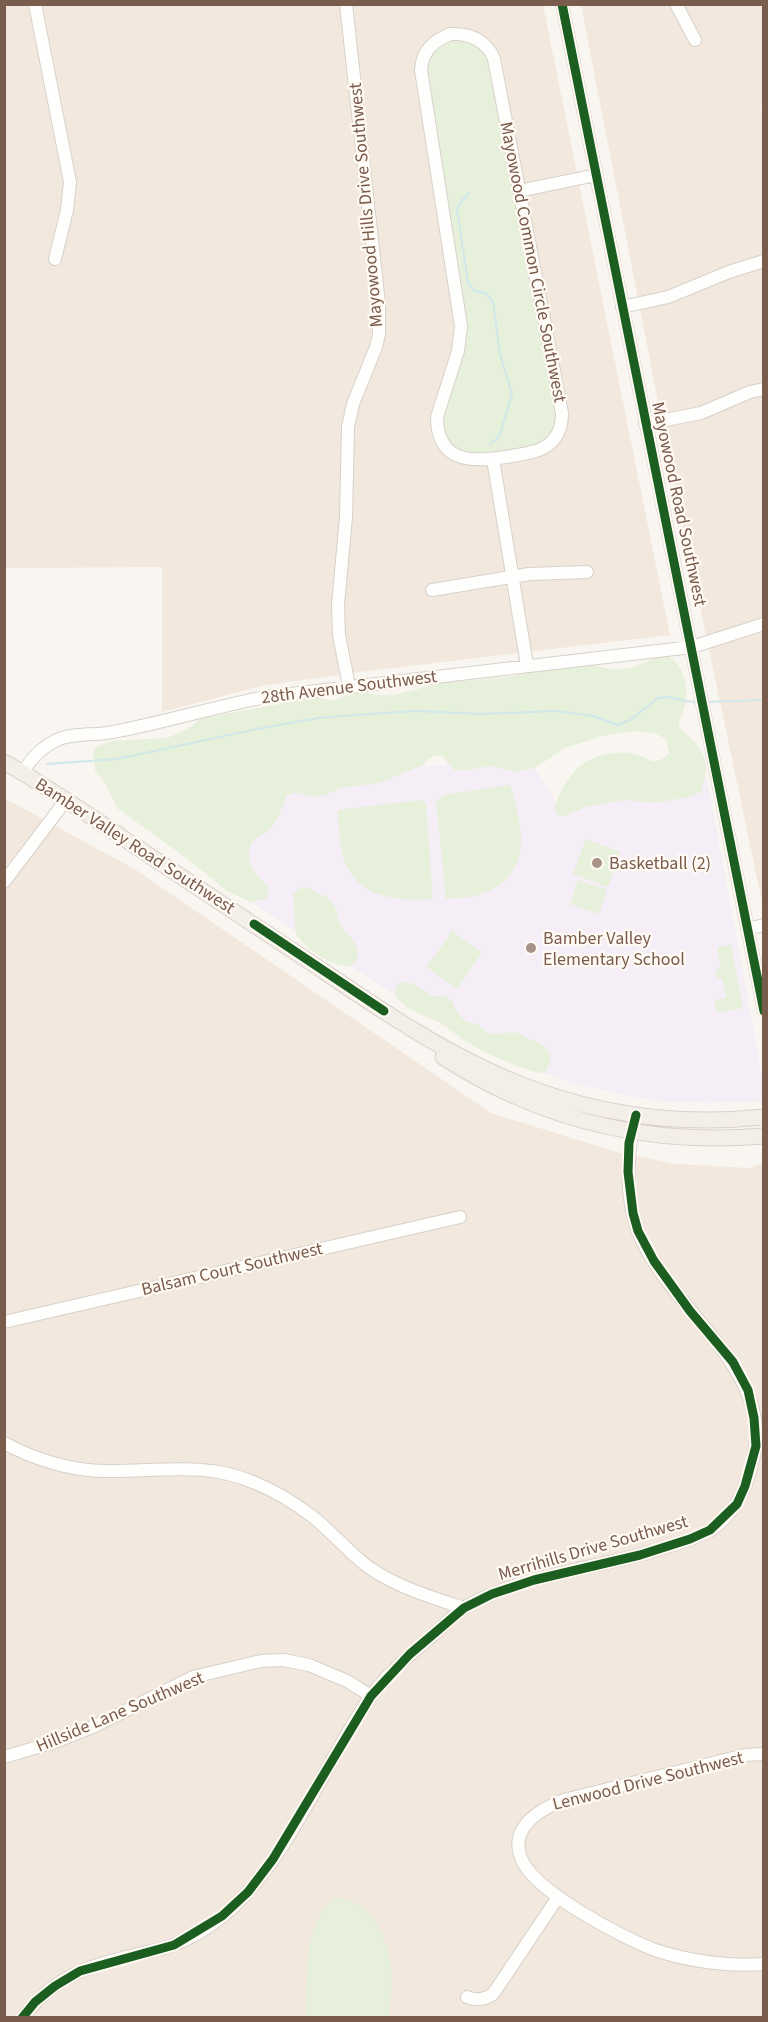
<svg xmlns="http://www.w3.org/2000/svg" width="768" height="2022" viewBox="0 0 768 2022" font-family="'Source Sans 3',sans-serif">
<rect width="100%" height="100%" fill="#f9f5f0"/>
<path fill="#f2e8de" d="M4,5H543L670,635L359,672L266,685L162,712V567L5,568Z
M581,5H763V105L748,109L763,106V907L668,453Z
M4,798L136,870L491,1113L620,1153L676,1164L748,1168L763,1164V2017H5Z"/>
<path fill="#f6eef6" d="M531,762L559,807L707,778L763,1081V1101L709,1103L667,1102L628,1096L575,1084L531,1068L395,995L251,902L260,901L261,880L250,867L248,851L254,840L269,830L280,812L287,795L296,792L305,795L349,768Z"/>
<path fill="#e7f0db" d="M452,39C469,38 481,47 489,60L556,413C556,421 555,429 550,435C537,451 476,460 458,451C452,447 447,439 444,433C437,414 466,354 466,326L426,70C431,52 435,46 452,39Z
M668,656C685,665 690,691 684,709C681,717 679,720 679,728C691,735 706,753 706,767C706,776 703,784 701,792L688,797L656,803L625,800L586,807L565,816L557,815L554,808C567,769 593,747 635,754C641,755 647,760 653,761C659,762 666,757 669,753L666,739L654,733L632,731L602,736L565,748L535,768L517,772L489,766L465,771L454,770L442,756L435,755L429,759L423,765L378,783L341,788L325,795L313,797L296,792L287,795C283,806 278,820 270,829C266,834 258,835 254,840C240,856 256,875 268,886V898L251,902L227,891L189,860L117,808L105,783L95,770L93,753L96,747L111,741L167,738L186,730L202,718L318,697L333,701L348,695L365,692L376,695H394L441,683L513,676L539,671L593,665L615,670L631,668L658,657Z
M510,785C524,829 534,878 478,895C468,898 456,898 446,899L436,802L443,795Z
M420,800L426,803L433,899C397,901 356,899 343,857C339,842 339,825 337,810Z
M586,839L621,852L608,887L573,874Z
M578,880L607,890L599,914L570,904Z
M307,887C314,892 326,895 331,901C338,908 337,920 342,927C352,940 367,952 351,966C329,967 310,950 296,935L293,895L298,889Z
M452,931L482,953L457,989L427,967Z
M731,945L743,1008L717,1013L714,1000L726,998L722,978H717L716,970L721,969L717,947Z
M401,982L412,983L432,996H446L452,1001L458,1014L466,1021L479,1025L487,1032L496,1034L515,1032L545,1046L551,1054L550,1062L544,1073C529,1073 488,1054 474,1046C462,1040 453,1031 442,1024C426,1015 406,1012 395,995L397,987Z
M334,1898C376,1898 393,1949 392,1985C392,1996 389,2007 389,2017H304L306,2013C308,1974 302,1927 334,1898Z"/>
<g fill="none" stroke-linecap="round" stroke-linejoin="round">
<path stroke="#d0e8ea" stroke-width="2" d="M469,193L459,204L457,209L468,283L474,291L486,293L493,302L500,354L512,394L501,431L497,439L490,444
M706,702L764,700
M47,764L117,759L257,729L318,718L356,715L416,711L481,714L555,711L593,716L618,725L630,720L658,698L669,697L685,701L698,702"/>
<g stroke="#d7d1cb" stroke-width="14">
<path id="minor" d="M35,4L70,182L67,210L55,259
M346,4L379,304V334L376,347L353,404L348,427L346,517L338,605L339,635L349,686
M562,4L764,1011
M676,4L695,40
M451,34C470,33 487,41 494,59L562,413C562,422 560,432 554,439C544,452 527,453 512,456C477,462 437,466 437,417L458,351L461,326L421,70C422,51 434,40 451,34Z
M519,191L596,175
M622,307L668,297L729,272L764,261
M645,424L701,413L750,392L764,389
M493,459L527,665
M432,590L529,574L587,572
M23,772C31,759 40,748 55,741C72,732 95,736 113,732C165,722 214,707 265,697L692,647L764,624
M4,882L66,800
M747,929L764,925
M4,1322L460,1217
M4,1443C34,1459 71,1471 105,1471C144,1472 185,1465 224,1473C256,1480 287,1497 313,1517C332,1532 348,1552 367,1566C396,1587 431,1597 464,1608
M764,1754L745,1755L564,1800C540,1809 509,1827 521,1858C533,1891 623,1938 655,1950C688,1961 729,1967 764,1964
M4,1757L55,1742L95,1726L193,1677L261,1661L284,1660L309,1665L347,1681L371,1696
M467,1997C476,2001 484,2000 493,1994L558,1897
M22,2018C38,1998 56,1982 79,1972C108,1959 140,1955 170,1946C188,1940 208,1928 223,1916C287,1863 322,1767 369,1699C385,1675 410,1655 431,1637C442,1627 454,1614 467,1606C526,1573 597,1569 660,1549C677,1543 696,1539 711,1530C738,1512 750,1480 755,1449C768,1364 664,1304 637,1229C625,1194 627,1158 634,1122"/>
</g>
<g stroke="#dad1cc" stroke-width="17">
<path id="major" d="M4,762C45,785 84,812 123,838C183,878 244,918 304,958C365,999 427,1043 494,1073C579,1112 671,1127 764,1117
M443,1057C540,1120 648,1146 764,1136"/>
</g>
<use href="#minor" stroke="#fefefd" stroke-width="12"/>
<use href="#major" stroke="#f3eee8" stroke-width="15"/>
<g stroke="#fffaf3" stroke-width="13">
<path id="cycleway" d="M562,4L764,1011
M254,924L384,1011
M22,2018L35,2002L55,1986L80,1971L174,1945L222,1916L248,1892L273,1859L371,1696L410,1654L464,1608L492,1594L534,1580L640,1555L690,1539L710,1530L737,1504L745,1486L756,1446L754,1418L748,1390L733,1362L690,1311L654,1261L638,1231L633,1213L628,1172L629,1143L636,1115"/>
</g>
<use href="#cycleway" stroke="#1b5e20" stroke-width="9"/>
</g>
<g fill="#a69286" stroke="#fffaf3" stroke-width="2">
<circle cx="597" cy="863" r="6"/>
<circle cx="531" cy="948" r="6"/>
</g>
<g text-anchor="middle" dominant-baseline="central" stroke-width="4.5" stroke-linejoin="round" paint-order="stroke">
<g font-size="18" fill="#7a5c4d" stroke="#fffaf3">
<text transform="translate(366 205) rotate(-95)">Mayowood Hills Drive Southwest</text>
<text transform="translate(533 262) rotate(79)">Mayowood Common Circle Southwest</text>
<text transform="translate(679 504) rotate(78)">Mayowood Road Southwest</text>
<text transform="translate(349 687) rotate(-7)">28th Avenue Southwest</text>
<text transform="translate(135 846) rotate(33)">Bamber Valley Road Southwest</text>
<text transform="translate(232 1269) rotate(-13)">Balsam Court Southwest</text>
<text transform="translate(593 1548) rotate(-16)">Merrihills Drive Southwest</text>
<text transform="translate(120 1712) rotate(-23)">Hillside Lane Southwest</text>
<text transform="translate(648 1781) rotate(-14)">Lenwood Drive Southwest</text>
</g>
<g font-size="18" fill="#7a5c4d" stroke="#fffaf3" text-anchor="start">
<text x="609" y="863">Basketball (2)</text>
<text x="543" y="938">Bamber Valley<tspan x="543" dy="21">Elementary School</tspan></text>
</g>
</g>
<rect width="768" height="2022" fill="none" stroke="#7a5c4d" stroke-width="12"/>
</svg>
